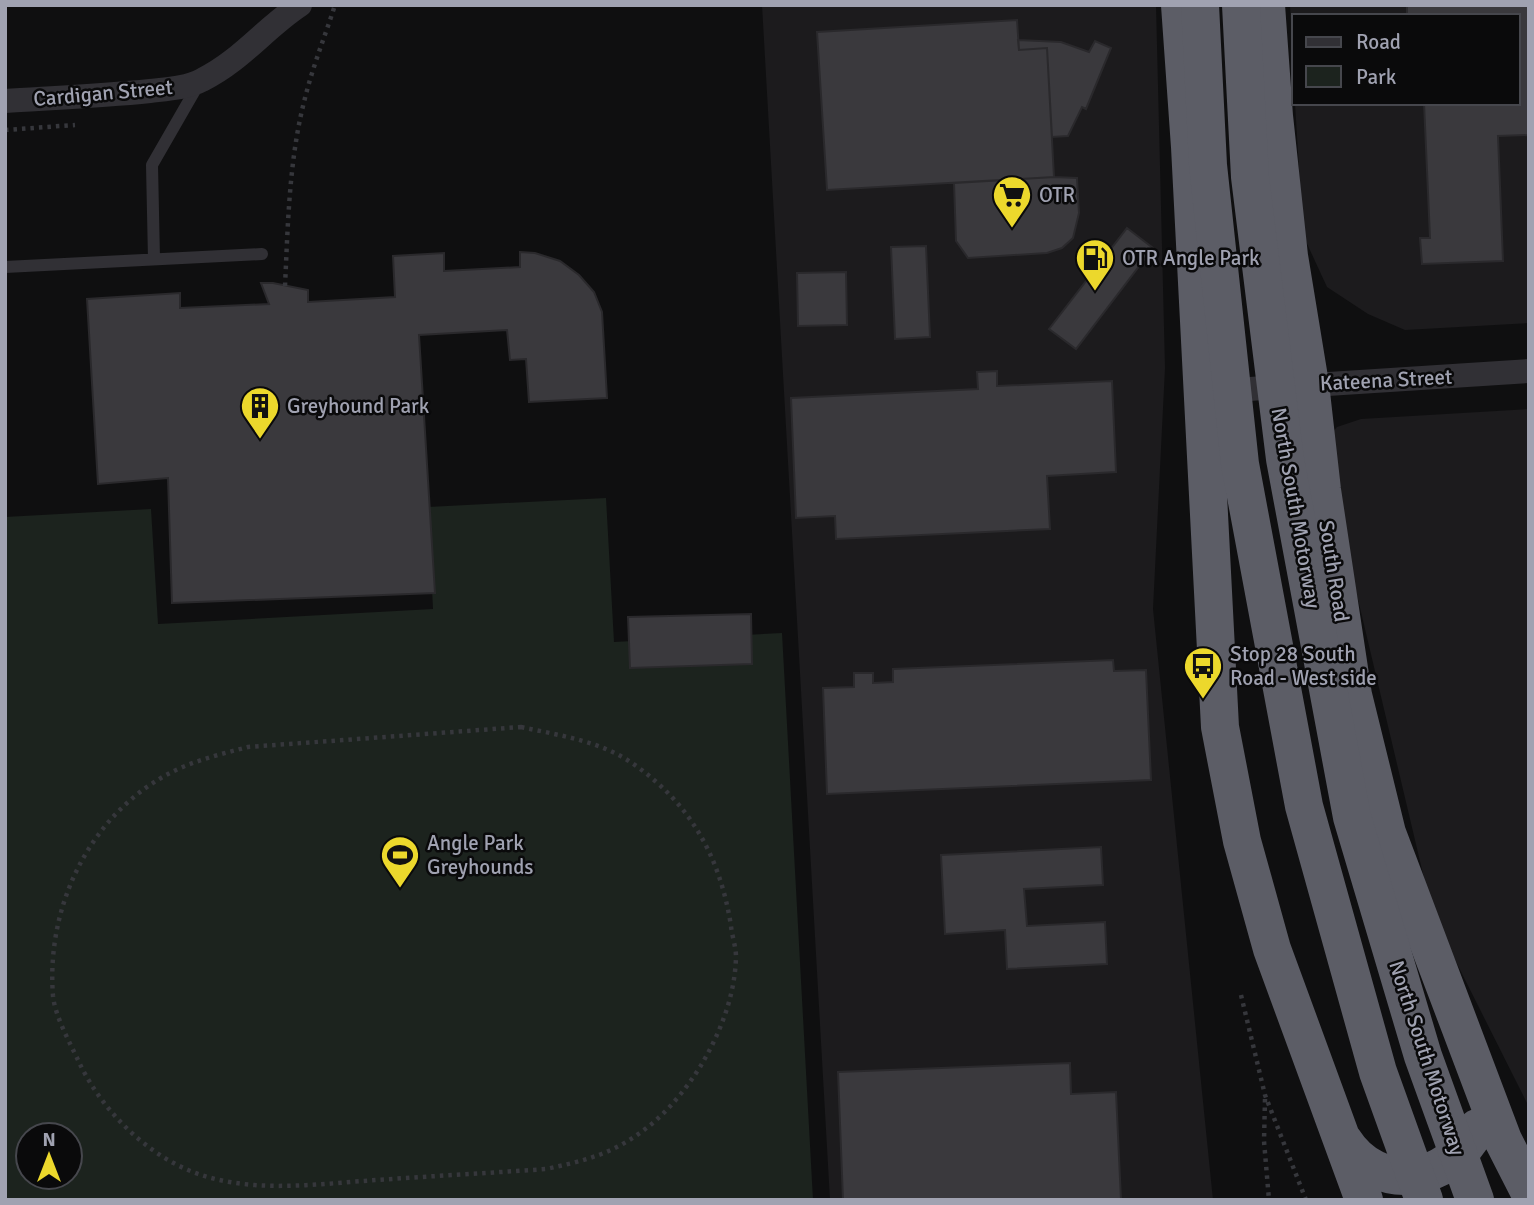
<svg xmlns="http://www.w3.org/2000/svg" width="1534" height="1205" viewBox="0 0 1534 1205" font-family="Signika,sans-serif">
<rect width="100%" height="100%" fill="#0f0f10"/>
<path fill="#1c1b1d" d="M762,5H1156L1165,368L1153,609L1213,1200H830Z
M1290,5H1529V323L1405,330L1368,314L1327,287L1303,235L1295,103H1518V16H1294V83Z
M1529,409V1107L1433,916L1325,460L1324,442L1337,427L1361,419Z"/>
<path fill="#1c231e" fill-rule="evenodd" d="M606,498L614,642L782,633L813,1200H5V517L151,509L158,624L433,609L428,507ZM28,1135H70V1177H28Z"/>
<path fill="#3a393d" stroke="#2a292c" stroke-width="2" d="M1407,5H1529V147L1528,135L1498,136L1503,261L1422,264L1420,238H1430L1424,103H1518V16H1407Z
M1017,20L1019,50L1047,48L1054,177L827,190L817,32Z
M1018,40L1061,42L1089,52L1095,41L1111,48L1086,109L1082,107L1068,136L1052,137L1047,48L1019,50Z
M1054,177L1077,178L1079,213L1073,238L1062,248L1047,253L968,258L956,241L954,183Z
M1127,228L1153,248L1076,349L1049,329Z
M926,246L930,337L895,339L891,247Z
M520,252L535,253L560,261L579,275L594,292L602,312L607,398L529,402L526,359L510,360L507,330L419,335L435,593L172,603L168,478L98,484L87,299L180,293V308L269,304L261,283H273L308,290V302L395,297L393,256L444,253V271L520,267Z
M846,272L847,325L798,326L797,273Z
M997,371V386L1112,381L1116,472L1047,476L1050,529L836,539L835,516L796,518L791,398L978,389L977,372Z
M751,614L752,664L630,668L628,617Z
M1113,660L1114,671L1146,670L1151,780L827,794L823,688L854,687V673H873V683L893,682V669Z
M1101,847L1103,885L1024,889L1027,926L1105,922L1107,964L1007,969L1005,930L945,934L941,855Z
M1070,1063L1071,1094L1116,1092L1121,1200H843L838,1072Z"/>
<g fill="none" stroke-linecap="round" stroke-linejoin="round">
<path stroke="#36373c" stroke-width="4.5" stroke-dasharray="3.5 5" stroke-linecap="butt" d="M5,130L75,125
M285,286C288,223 289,159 305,98C313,66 325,36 335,5
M521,727C558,735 600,741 632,763C690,803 720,856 731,926C732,936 736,947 736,957C735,996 720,1034 700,1067C681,1097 657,1124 626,1142C601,1157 574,1163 546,1169C489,1173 433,1176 377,1180C315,1184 247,1195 188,1170C141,1150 99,1106 78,1060C70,1043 55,1016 53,996C46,908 88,817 168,774C192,761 221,754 248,747Z
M1241,995L1265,1095L1306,1200
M1265,1099L1264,1141L1269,1200"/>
<path stroke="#313035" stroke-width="12" d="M154,259L152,165L198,85
M5,267L262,254"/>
<path stroke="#313035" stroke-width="24" d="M5,101C53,98 102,96 150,91C167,89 187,88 202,80C242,60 265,28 300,5
M1219,391L1529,371"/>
<path stroke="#5c5d66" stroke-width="38" d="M1180,5L1190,147L1220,727L1242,841L1272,949L1364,1200
M1266,5L1274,116L1289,256L1310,384L1322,490L1353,695L1387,833L1503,1140L1529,1191
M1343,1140C1378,1195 1449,1184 1477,1128"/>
<path stroke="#5c5d66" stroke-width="38" d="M1200,5L1208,165L1240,464L1304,806L1378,1072L1424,1200
M1241,5L1250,177L1285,459L1352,817L1423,1056L1475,1200"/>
</g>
<defs>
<g id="supermarket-pin" transform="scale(2.0125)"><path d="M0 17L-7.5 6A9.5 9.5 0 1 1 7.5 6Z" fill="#ecd82c" stroke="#0a0a0b"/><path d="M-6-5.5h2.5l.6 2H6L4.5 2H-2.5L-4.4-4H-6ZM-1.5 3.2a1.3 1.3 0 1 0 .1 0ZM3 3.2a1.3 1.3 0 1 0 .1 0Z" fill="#111"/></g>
<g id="fuel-pin" transform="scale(2.0125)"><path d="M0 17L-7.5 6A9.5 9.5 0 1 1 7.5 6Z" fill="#ecd82c" stroke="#0a0a0b"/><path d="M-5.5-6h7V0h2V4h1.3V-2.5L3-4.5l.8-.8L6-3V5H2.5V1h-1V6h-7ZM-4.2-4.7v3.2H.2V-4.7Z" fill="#111"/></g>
<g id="building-pin" transform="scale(2.0125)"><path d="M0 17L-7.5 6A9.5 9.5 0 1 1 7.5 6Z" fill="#ecd82c" stroke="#0a0a0b"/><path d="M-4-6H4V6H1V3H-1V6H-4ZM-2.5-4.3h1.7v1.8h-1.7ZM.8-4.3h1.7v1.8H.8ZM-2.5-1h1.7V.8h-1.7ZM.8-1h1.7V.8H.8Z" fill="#111"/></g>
<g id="bus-pin" transform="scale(2.0125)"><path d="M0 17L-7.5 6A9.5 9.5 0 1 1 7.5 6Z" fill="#ecd82c" stroke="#0a0a0b"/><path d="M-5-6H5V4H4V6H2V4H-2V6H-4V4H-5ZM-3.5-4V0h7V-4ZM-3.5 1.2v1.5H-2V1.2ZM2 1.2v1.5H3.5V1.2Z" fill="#111"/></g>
<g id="stadium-pin" transform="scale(2.0125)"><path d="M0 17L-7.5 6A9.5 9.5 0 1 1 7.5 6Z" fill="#ecd82c" stroke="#0a0a0b"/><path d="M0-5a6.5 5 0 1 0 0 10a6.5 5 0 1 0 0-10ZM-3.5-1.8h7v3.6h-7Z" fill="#111"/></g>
</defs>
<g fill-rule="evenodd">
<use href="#supermarket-pin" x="1012" y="195"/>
<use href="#fuel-pin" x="1095" y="258"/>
<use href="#building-pin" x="260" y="406"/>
<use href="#bus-pin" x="1203" y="666"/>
<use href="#stadium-pin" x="400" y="855"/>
</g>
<g text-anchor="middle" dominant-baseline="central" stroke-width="5" stroke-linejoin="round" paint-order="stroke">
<g font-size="21" fill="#a0a2b1" stroke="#0a0a0b">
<text transform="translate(103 93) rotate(-5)">Cardigan Street</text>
<text transform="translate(1386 380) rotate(-3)">Kateena Street</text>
<text transform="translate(1296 508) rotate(80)">North South Motorway</text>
<text transform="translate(1334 571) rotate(81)">South Road</text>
<text transform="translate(1427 1058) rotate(72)">North South Motorway</text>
</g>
<g font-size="21" fill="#a0a2b1" stroke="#0a0a0b" text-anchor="start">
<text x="1039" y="195">OTR</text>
<text x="1122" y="258">OTR Angle Park</text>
<text x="287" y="406">Greyhound Park</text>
<text x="1230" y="654">Stop 28 South<tspan x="1230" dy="24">Road - West side</tspan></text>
<text x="427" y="843">Angle Park<tspan x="427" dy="24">Greyhounds</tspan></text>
</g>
</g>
<rect width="1534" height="1205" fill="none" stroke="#a0a2b1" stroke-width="14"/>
<rect x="1292" y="14" width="228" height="91" fill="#0a0a0b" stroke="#46474d" stroke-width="2"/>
<rect x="1306" y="37" width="35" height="10" fill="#313035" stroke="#46474d" stroke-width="2"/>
<text x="1356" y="49" font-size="21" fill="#a0a2b1">Road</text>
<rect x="1306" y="66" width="35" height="21" fill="#1c231e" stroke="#46474d" stroke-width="2"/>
<text x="1356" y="84" font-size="21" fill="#a0a2b1">Park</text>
<g transform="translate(49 1156)"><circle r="33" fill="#0a0a0b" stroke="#46474d" stroke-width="2"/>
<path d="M0-5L12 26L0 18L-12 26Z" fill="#ecd82c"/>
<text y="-10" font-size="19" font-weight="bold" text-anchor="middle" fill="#a0a2b1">N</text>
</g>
</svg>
